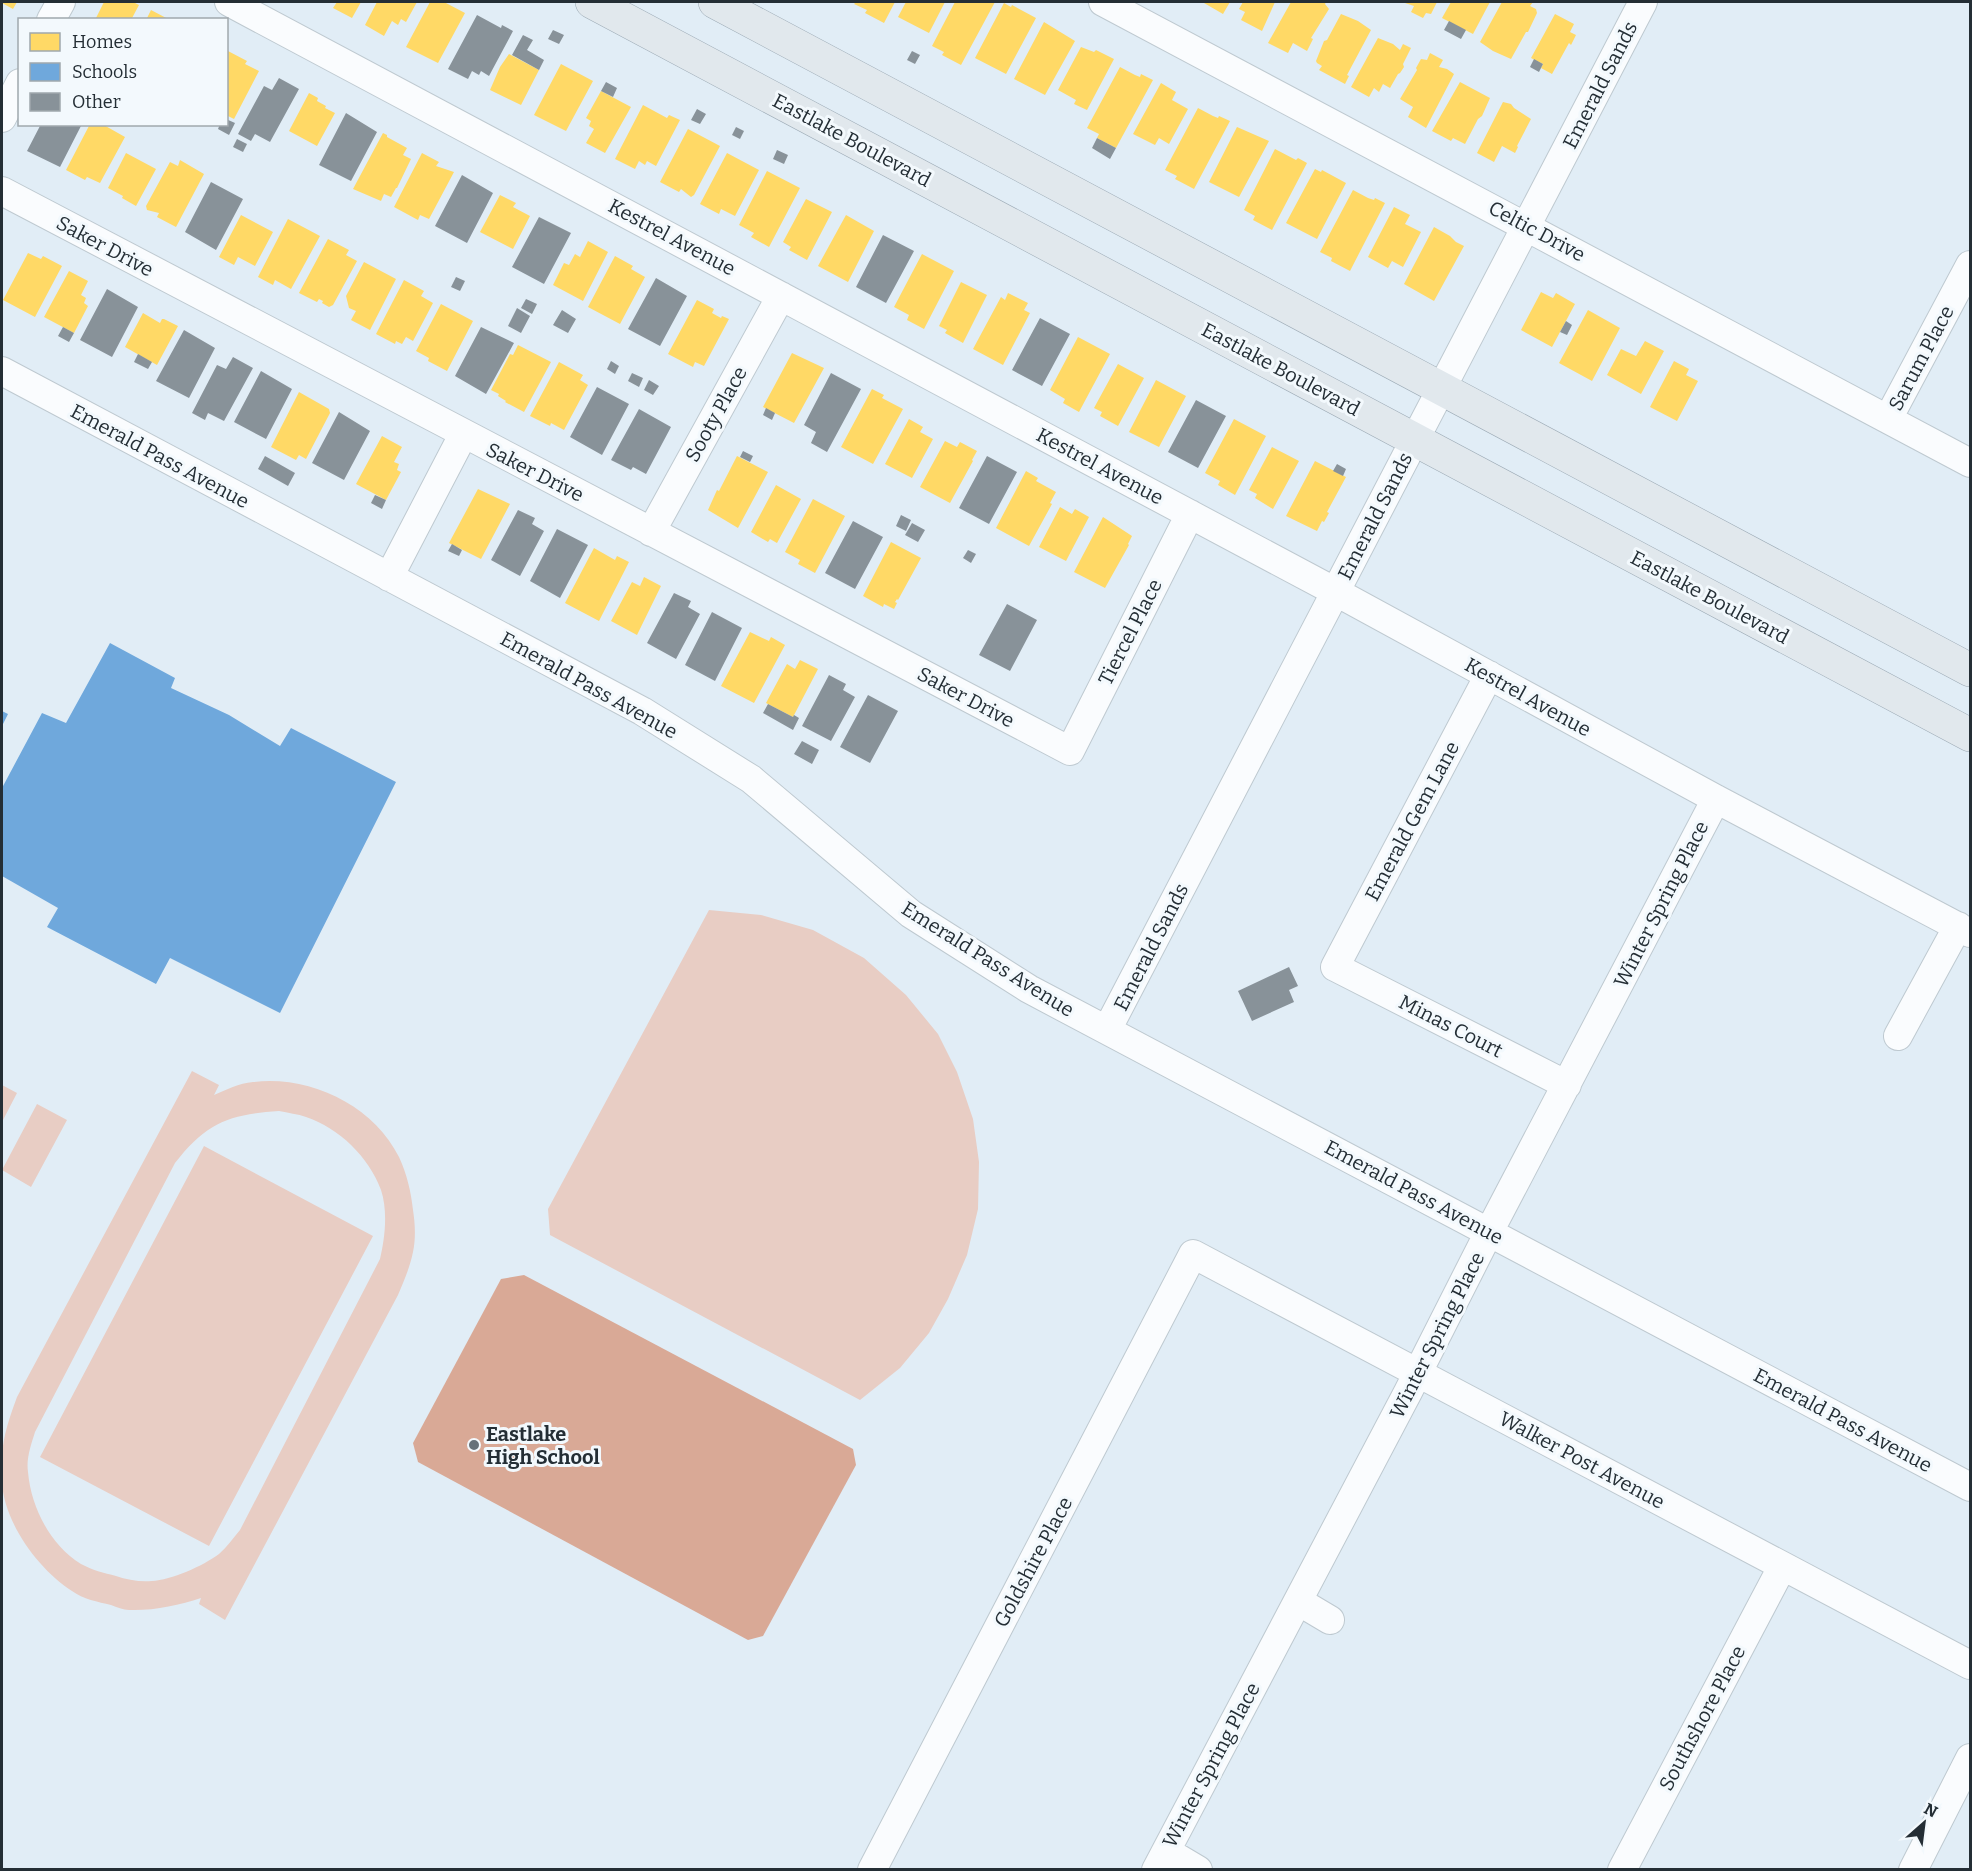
<svg xmlns="http://www.w3.org/2000/svg" width="1972" height="1871" viewBox="0 0 1972 1871" font-family="Bitter,serif">
<rect width="100%" height="100%" fill="#e1edf6"/>
<path fill="#e8cdc4" fill-rule="evenodd" d="M709,910L761,915L813,930L864,958L906,995L938,1034L957,1072L973,1119L979,1162L978,1209L967,1255L948,1299L929,1333L900,1368L860,1400L550,1235L548,1209Z
M192,1071L219,1085L214,1095C226,1090 239,1083 253,1082C310,1075 373,1105 399,1157C407,1174 411,1192 413,1210C415,1223 416,1238 413,1252C410,1267 404,1281 398,1295L225,1620L199,1604L201,1598C179,1605 153,1611 129,1610C123,1610 117,1607 111,1605C98,1602 83,1599 72,1591C39,1570 4,1523 2,1482C0,1447 5,1430 17,1397ZM279,1111C288,1113 298,1114 306,1117C339,1128 369,1157 381,1190C388,1211 385,1238 380,1259L240,1530C233,1538 227,1547 219,1554C203,1566 171,1580 152,1581C140,1582 127,1580 116,1576C104,1573 92,1570 81,1564C50,1545 31,1507 28,1472C26,1459 31,1445 35,1432L175,1163C206,1123 229,1114 279,1111Z
M2,1085L17,1093L2,1122Z
M37,1104L67,1120L31,1187L2,1170Z
M204,1146L373,1236L209,1546L40,1457Z"/>
<path fill="#d9a996" d="M524,1275L853,1449L856,1465L763,1636L748,1640L418,1462L413,1443L501,1279Z"/>
<path fill="#ffd966" d="M2,2H17L13,9L2,3Z
M104,2H133L139,5L131,20H95Z
M337,2H361L352,18L333,8Z
M377,2H417L406,22L401,19L398,25L392,21L384,36L365,25Z
M430,2H444L465,13L438,63L406,47Z
M856,2H895L884,23L865,13L867,10L854,4Z
M906,2H945L929,33L898,17Z
M955,2H995L961,65L942,55L944,52L932,46Z
M1205,2H1230L1223,14L1204,3Z
M1243,2H1275L1262,31L1241,20L1245,12L1239,9Z
M1291,2H1326L1325,4L1329,9L1311,38L1313,39L1307,51L1293,43L1288,53L1268,43Z
M1402,2H1437L1431,14L1426,13L1423,18L1411,12L1414,6Z
M1451,2H1490L1473,34L1442,18Z
M1502,2H1533L1530,6L1536,9L1537,13L1528,32H1526L1511,59L1493,51L1480,42Z
M1004,3L1011,7L1012,5L1036,18L1006,74L975,58Z
M151,10L170,20H146Z
M1341,14L1358,21L1371,30L1347,75L1349,76L1345,84L1319,70L1322,66L1317,63L1316,61L1324,41L1327,40Z
M1555,14L1574,24L1570,32L1576,35L1571,45L1569,43L1552,74L1541,68L1543,64L1531,58Z
M1044,22L1075,41L1045,95L1014,79Z
M1378,38L1393,44L1400,50L1403,44L1411,48L1403,64L1404,67L1400,73L1398,74L1390,88L1383,84L1379,92L1374,88L1369,97L1351,87Z
M1081,47L1094,52L1096,50L1114,59L1087,110L1074,104L1076,100L1058,90Z
M228,51L247,61L245,64L259,71L234,119L226,115V54Z
M1430,53L1443,60L1439,67L1447,69L1454,74L1426,128L1408,117L1413,107L1400,99L1417,70L1416,68L1421,59L1427,60Z
M509,54L539,70L521,105L490,90L500,67Z
M561,64L593,81L566,131L534,115Z
M1120,67L1135,75L1140,77L1141,74L1153,80L1116,148L1097,138L1099,134L1087,128Z
M1460,82L1490,98L1482,116L1478,119L1465,144L1453,138L1451,141L1432,131Z
M1161,83L1176,92L1172,100L1188,109L1169,144L1159,138L1155,145L1133,134Z
M601,91L631,107L605,153L586,143L594,129L589,126L591,121L586,118Z
M309,93L318,98L317,101L326,106L325,108L335,113L317,146L289,131Z
M1503,102L1511,104L1514,108L1531,119L1517,146L1518,147L1515,153L1502,146L1494,162L1477,153Z
M643,105L667,118L669,115L680,120L656,166L647,161L645,165L639,161L635,169L615,159Z
M1198,108L1213,116L1218,118L1219,116L1230,121L1194,189L1175,179L1177,176L1165,170Z
M90,124H102L125,137L100,183L87,177L85,180L66,170Z
M1237,127L1269,141L1239,197L1209,182Z
M688,129L720,146L694,195L691,197L681,189L679,192L660,182Z
M383,133L387,135V137L407,148L403,155L411,159L397,188H396L391,197L384,194L381,201L353,189Z
M1275,149L1296,160L1298,158L1307,163L1272,230L1253,220L1255,216L1244,210Z
M126,153L156,169L136,206L122,198L123,196L108,188Z
M422,153L439,162L436,166L454,172L429,219L420,215L418,220L394,207Z
M727,153L759,170L735,216L721,209L719,214L700,204Z
M180,160L204,174L176,227L157,217L159,213L147,210L146,206L170,162L178,166Z
M1315,169L1321,172L1322,170L1346,183L1317,239L1286,223Z
M767,171L800,188L769,247L751,237L754,233L739,225Z
M1353,190L1368,198L1374,200L1375,198L1385,203L1350,271L1331,261L1332,258L1320,252Z
M500,195L516,203L513,207L530,216L513,249L480,232Z
M806,199L832,212L807,260L789,250L791,247L783,242Z
M1394,207L1410,215L1405,224L1421,232L1403,267L1392,261L1388,268L1368,257Z
M241,215L273,232L255,266L238,257L234,265L219,257Z
M846,215L874,231L848,282L818,266Z
M288,219L320,236L291,289L275,280L273,285L258,277Z
M1434,227L1450,236L1456,242L1464,246L1434,301L1404,284Z
M328,239L349,250L346,255L357,261L333,305L329,307L322,303L323,301L319,299L317,302L299,293Z
M588,241L608,252L583,301L553,285L564,263L569,265L575,254L580,257Z
M28,253L41,259L43,256L62,266L35,317L3,300Z
M922,254L954,271L924,329L907,320L909,315L894,307Z
M615,256L633,266L631,269L645,277L620,324L588,307Z
M364,262L396,279L370,330L351,320L356,311L349,308L346,296Z
M69,271L88,281L81,295L86,298L84,303L88,306L74,333L44,317Z
M404,280L424,291L421,296L433,303L413,341L406,337L402,344L396,341L395,344L376,334Z
M961,282L987,295L963,343L945,333L947,330L939,326Z
M1541,292L1553,298L1556,293L1575,304L1552,347L1521,330Z
M1008,293L1028,303L1024,310L1030,313L1003,365L973,349L1001,297L1005,300Z
M697,300L714,309L712,313L721,318L722,316L729,319L704,366L695,362L693,367L668,354Z
M441,304L473,321L447,371L428,361L429,358L416,351Z
M1588,310L1620,328L1592,381L1559,363Z
M143,313L160,323L162,319H164L178,326L157,365L125,347Z
M1078,337L1110,354L1079,412L1063,403L1065,399L1050,390Z
M1645,341L1664,351L1641,394L1607,375L1621,349L1636,356Z
M518,345L551,362L524,412L505,402L506,401L498,396L499,394L491,390L510,354L513,355Z
M792,353L824,368L794,423L763,407Z
M1674,361L1689,369L1686,375L1698,381L1677,421L1650,407Z
M559,362L583,375L580,380L588,385L564,430L551,423L550,426L530,416Z
M1118,364L1144,378L1118,426L1100,416L1102,412L1094,408Z
M1156,380L1186,396L1159,447L1129,432Z
M872,389L884,395L882,398L903,409L873,464L841,447Z
M299,392L329,409L330,413L306,459L299,455L296,460L271,447Z
M909,419L923,427L920,432L933,439L912,478L885,464Z
M1234,419L1266,436L1235,495L1218,485L1220,481L1205,473Z
M382,436L402,447L394,462L399,464L397,470L401,472L386,500L356,484Z
M945,441L957,447L960,442L977,451L972,460L973,461L950,503L920,487Z
M1272,447L1299,461L1273,509L1255,498L1257,494L1249,490Z
M737,456L768,472L738,528L708,510L717,490L719,491Z
M1315,461L1346,477L1327,512L1329,513L1324,522L1322,521L1317,531L1286,516Z
M1026,471L1038,478L1036,481L1056,492L1050,503L1052,504L1029,546L996,528Z
M776,485L801,499L777,543L770,539L768,542L751,532Z
M478,489L510,504L481,559L449,543Z
M813,499L845,516L815,573L798,564L800,560L785,552Z
M1060,507L1072,514L1075,509L1089,517L1066,561L1039,547Z
M1103,517L1132,536L1128,544L1129,545L1105,588L1074,572Z
M891,542L921,558L898,600L897,599L895,602L897,603L894,609L884,604L883,607L863,596Z
M594,548L615,560L617,556L629,562L599,621L565,603Z
M644,577L661,586L637,635L611,621L632,582L640,586Z
M750,632L769,641L771,637L785,645L754,703L721,686Z
M800,660L818,669L793,717L766,703L787,664L795,669Z"/>
<path fill="#6fa8dc" d="M110,643L175,678L171,688L229,715L280,746L291,728L396,782L280,1013L170,958L156,984L47,927L58,908L2,876V788L42,713L66,723Z
M2,711L8,714L2,726Z"/>
<path fill="#889299" d="M477,15L501,28L502,25L513,31L489,76L481,71L479,75L472,71L468,79L448,69Z
M1449,21L1466,30L1461,39L1444,30Z
M553,30L564,35L559,44L548,39Z
M523,35L533,40L527,50L544,60L539,70L512,55Z
M912,51L920,55L915,64L907,60Z
M1534,59L1543,64L1539,72L1530,67Z
M279,78L299,89L270,142L255,134L251,141L238,134L264,86L272,90Z
M606,82L617,88L613,97L601,91Z
M697,109L706,114L700,124L691,120Z
M346,113L377,132L351,181L319,165Z
M226,119L235,123L229,135L218,129L220,124H226Z
M41,124H82L60,167L27,151Z
M736,127L744,131L740,139L732,135Z
M1097,138L1116,148L1110,159L1092,148Z
M237,139L247,144L243,152L233,147Z
M777,150L788,155L784,164L773,159Z
M462,175L493,193L467,243L435,226Z
M211,182L243,199L216,250L185,232Z
M539,217L571,233L544,284L512,267Z
M883,235L914,251L886,303L856,287Z
M456,277L465,281L460,291L451,287Z
M656,278L687,296L660,346L628,329Z
M107,289L138,307L112,357L80,340Z
M526,299L537,304L532,314L521,308Z
M517,308L530,316L521,333L508,326Z
M562,310L576,319L568,333L553,325Z
M1040,318L1070,334L1042,386L1012,370Z
M1566,321L1572,325L1567,335L1560,332Z
M63,327L74,333L69,342L58,336Z
M481,327L514,343L486,394L455,376Z
M184,330L215,348L189,398L156,381Z
M138,354L152,362L148,369L134,362Z
M233,357L253,368L224,421L208,413L205,420L192,413L217,365L226,369Z
M611,361L619,366L615,374L607,369Z
M261,371L292,389L266,439L234,422Z
M632,373L643,378L639,387L628,381Z
M831,373L861,389L827,452L811,443L816,432L804,425Z
M649,380L659,386L653,395L644,390Z
M597,387L629,404L602,455L570,437Z
M1196,400L1226,416L1198,468L1168,452Z
M766,408L775,413L772,420L763,415Z
M639,409L671,427L646,474L633,467L631,470L611,460Z
M339,412L370,431L344,480L312,463Z
M743,451L753,456L750,462L740,457Z
M265,456L295,473L288,486L258,469Z
M987,456L1017,472L989,524L959,508Z
M1337,464L1346,469L1343,476L1333,471Z
M375,495L386,500L382,509L371,503Z
M518,510L535,518L532,524L544,531L520,576L491,560Z
M901,515L911,520L906,531L896,526Z
M853,521L883,537L855,589L825,573Z
M912,523L925,530L918,542L905,535Z
M557,529L588,545L560,598L530,581Z
M452,544L462,550L459,556L448,551Z
M968,550L976,554L971,563L963,558Z
M674,593L691,601L688,607L700,614L676,659L647,643Z
M1007,604L1037,620L1010,671L979,655Z
M712,612L742,628L715,681L685,665Z
M829,675L846,684L843,690L855,697L831,741L802,726Z
M868,695L898,711L870,763L840,747Z
M768,704L793,717L794,715L799,718L793,730L763,713Z
M802,741L819,750L812,764L794,754Z
M1289,967L1298,986L1289,990L1294,1002L1252,1021L1238,991Z"/>
<g fill="none" stroke-linecap="round" stroke-linejoin="round">
<g stroke="#bec9d0" stroke-width="30">
<path id="minor" d="M229,2L1336,592L1716,799L1970,933
M1103,2L1970,463
M51,20L61,2
M2,118L20,83
M2,191L1070,751L1190,514
M2,371L642,711L751,779L911,914L1029,989L1970,1487
M1888,419L1970,265
M651,532L781,296
M389,577L463,435
M1489,675L1335,967L1567,1085
M1107,1030L1643,2
M1898,1036L1958,926
M1298,1601L1330,1620
M1166,1851L1198,1870
M872,1870L1193,1254L1970,1665
M1156,1870L1408,1392L1489,1232L1716,799
M1622,1870L1782,1567
M1913,1870L1970,1758"/>
</g>
<g stroke="#9caab5" stroke-width="34">
<path id="major" d="M592,2L1970,735
M715,2L1970,670"/>
</g>
<use href="#minor" stroke="#fafcfe" stroke-width="28"/>
<use href="#major" stroke="#e1e8ed" stroke-width="33"/>
</g>
<circle fill="#667179" stroke="#f3f9fd" stroke-width="2" cx="474" cy="1445" r="6"/>
<g text-anchor="middle" dominant-baseline="central" stroke-width="6" stroke-linejoin="round" paint-order="stroke">
<g font-size="20" fill="#242e35" stroke="#f3f9fd">
<text transform="translate(1600 85) rotate(-63)">Emerald Sands</text>
<text transform="translate(852 140) rotate(28)">Eastlake Boulevard</text>
<text transform="translate(1537 231) rotate(28)">Celtic Drive</text>
<text transform="translate(672 237) rotate(28)">Kestrel Avenue</text>
<text transform="translate(105 246) rotate(28)">Saker Drive</text>
<text transform="translate(1921 358) rotate(-62)">Sarum Place</text>
<text transform="translate(1281 369) rotate(28)">Eastlake Boulevard</text>
<text transform="translate(716 414) rotate(-61)">Sooty Place</text>
<text transform="translate(160 456) rotate(28)">Emerald Pass Avenue</text>
<text transform="translate(1100 466) rotate(28)">Kestrel Avenue</text>
<text transform="translate(535 472) rotate(27)">Saker Drive</text>
<text transform="translate(1375 516) rotate(-63)">Emerald Sands</text>
<text transform="translate(1710 597) rotate(28)">Eastlake Boulevard</text>
<text transform="translate(1130 632) rotate(-63)">Tiercel Place</text>
<text transform="translate(589 685) rotate(29)">Emerald Pass Avenue</text>
<text transform="translate(966 697) rotate(28)">Saker Drive</text>
<text transform="translate(1528 697) rotate(29)">Kestrel Avenue</text>
<text transform="translate(1412 821) rotate(-62)">Emerald Gem Lane</text>
<text transform="translate(1661 904) rotate(-63)">Winter Spring Place</text>
<text transform="translate(1151 947) rotate(-63)">Emerald Sands</text>
<text transform="translate(988 959) rotate(32)">Emerald Pass Avenue</text>
<text transform="translate(1451 1026) rotate(27)">Minas Court</text>
<text transform="translate(1414 1192) rotate(28)">Emerald Pass Avenue</text>
<text transform="translate(1437 1335) rotate(-63)">Winter Spring Place</text>
<text transform="translate(1843 1420) rotate(28)">Emerald Pass Avenue</text>
<text transform="translate(1582 1460) rotate(28)">Walker Post Avenue</text>
<text transform="translate(1033 1562) rotate(-62)">Goldshire Place</text>
<text transform="translate(1702 1718) rotate(-62)">Southshore Place</text>
<text transform="translate(1211 1765) rotate(-62)">Winter Spring Place</text>
</g>
<g font-size="20" font-weight="bold" fill="#242e35" stroke="#f3f9fd" text-anchor="start">
<text x="486" y="1434">Eastlake<tspan x="486" dy="23">High School</tspan></text>
</g>
</g>
<rect width="1972" height="1871" fill="none" stroke="#242e35" stroke-width="6"/>
<rect x="18" y="18" width="210" height="108" fill="#f3f9fd" stroke="#a0a8ad" stroke-width="1.5"/>
<rect x="30" y="33" width="30" height="18" fill="#ffd966" stroke="#a0a8ad" stroke-width="1.5"/>
<text x="72" y="48" font-size="18" fill="#242e35">Homes</text>
<rect x="30" y="63" width="30" height="18" fill="#6fa8dc" stroke="#a0a8ad" stroke-width="1.5"/>
<text x="72" y="78" font-size="18" fill="#242e35">Schools</text>
<rect x="30" y="93" width="30" height="18" fill="#889299" stroke="#a0a8ad" stroke-width="1.5"/>
<text x="72" y="108" font-size="18" fill="#242e35">Other</text>
<g transform="translate(1924 1823) rotate(28)" stroke="#f3f9fd" stroke-width="4.5" paint-order="stroke">
<path d="M0-4.5L10 22L0 15L-10 22Z" fill="#242e35"/>
<text y="-9" font-size="16" font-weight="bold" text-anchor="middle" fill="#242e35">N</text>
</g>
</svg>
